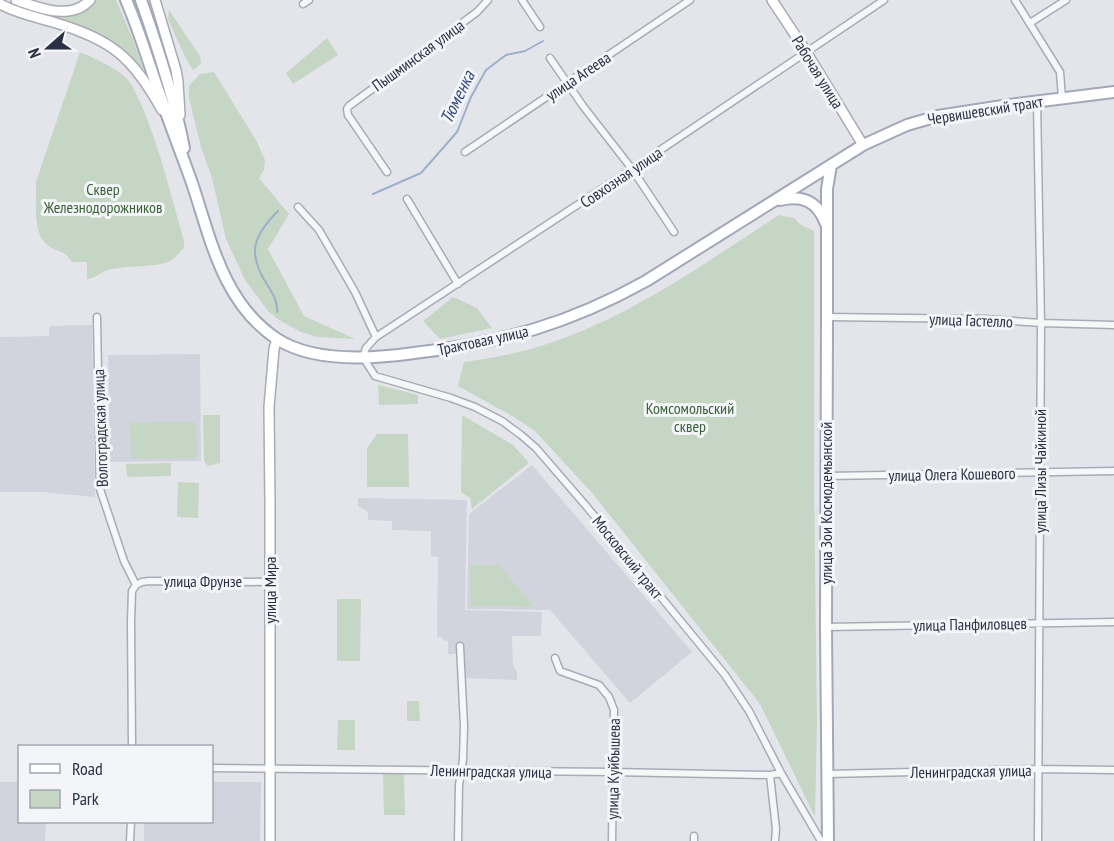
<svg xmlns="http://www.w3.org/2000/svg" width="1114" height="841" viewBox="0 0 1114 841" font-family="'PT Sans Narrow',sans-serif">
<rect width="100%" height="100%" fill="#e3e5eb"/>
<path fill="#d1d4dd" d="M92,325L95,497L42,492H0V337L49,336V326Z
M200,354L201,461L110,462L108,355Z
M532,465L692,652L630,703L550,610L467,609L469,514Z
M358,498L467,500L465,610L542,612L541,636H512L513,665L517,672V680L465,678V654H448V641L442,640V637H437L438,557L431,556V531L392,530V521L368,520V512L358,506Z
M0,782H19L20,822H46L45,841H0Z
M212,782H261L260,841H144V822H212Z"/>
<path fill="#c6d6c4" d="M97,0H116L134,42L143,69C116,42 95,32 60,19L61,17C75,17 89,13 97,0Z
M169,10L200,56L201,64L193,70L186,59L168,19Z
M327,38L338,55L293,84L286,73Z
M80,52C94,58 119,69 128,80C134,87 137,96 141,104C160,148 171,196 184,241V248C180,252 175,258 170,261C155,268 126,265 108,270C100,272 96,278 87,279V262H72C70,260 69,257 66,255C60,250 52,250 45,243C32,229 37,200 36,182Z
M214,72L257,142L265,160L264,170L259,178L289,214L268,249L304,316L355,339L317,337L301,332L279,320L268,311L245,280L226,239L212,178L201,147L189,98V86L200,74Z
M779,215L794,218L801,225L814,231V477L817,722L815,817L760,704L593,494L535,431L514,417L458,386L464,362C494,358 524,352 553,342C635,314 706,262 779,215Z
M453,297L477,308L492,328L440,339L423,321Z
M378,385L418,395V404L379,405Z
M203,415H220V463L208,466L204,461Z
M462,415L513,445L529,463L472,509L470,498L461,492Z
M196,422L197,458L131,459L130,423Z
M377,434H408L409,487H367V448Z
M171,463V476L127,477L126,464Z
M178,482L199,483L198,518L177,517Z
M470,565H499L534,607L471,606Z
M337,599H361L360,661H337Z
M407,701H419L420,721H407Z
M338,720H355V750H337Z
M383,774H404L405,815H384Z"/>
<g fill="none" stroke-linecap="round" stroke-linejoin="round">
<path stroke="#9dafcc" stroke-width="2" d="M373,194L421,173L457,132L471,97L486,70L506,55L525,51L543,41
M277,312C278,302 273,294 268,286C247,254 252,237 278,211"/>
<g stroke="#a8abb6" stroke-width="9">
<path id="street" d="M522,0L540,27
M1015,0L1060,72L1062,98
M303,4L309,0
M1030,23L1066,0
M550,58L583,106L632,169L674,232
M1037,101L1041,323L1038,841
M465,152L690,0
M387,172L348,115L347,109L349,106L477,12L488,0
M407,199L458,284
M298,207L319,230L355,292L376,337
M97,317L100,489L124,561L136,585
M827,317L986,319L1041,323L1114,325
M827,476L1114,471
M136,585L142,582L149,581L270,582
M826,627L1114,622
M555,658L560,671L599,685L609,697L614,710L612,841
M132,746L131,622L132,591L136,585
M212,768L613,772L770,775L781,773
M828,774L1038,769L1114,770
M770,775L776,829L775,841
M130,841L131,822
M458,841L459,785L463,760L464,726L460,646
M694,841V836
M821,841L781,773L749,711L725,675L587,507L536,448L521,435L502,421L475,407L451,398L375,376L363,357L366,348L376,337L632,169L884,0"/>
</g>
<g stroke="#a8abb6" stroke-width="12">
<path id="secondary" d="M16,0C39,8 71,21 90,0
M155,0L176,70L178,82L180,115
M772,0L807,53L863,145
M0,4C16,13 35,17 53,22C112,40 132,56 162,110
M270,841V503L269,407L274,349L277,339"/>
</g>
<g stroke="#a2a8b8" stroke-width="14">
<path id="primary" d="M126,0C140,32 149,65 161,98C171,127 182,155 192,183C211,240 223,303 277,339C314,363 372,359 414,353C501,343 569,324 646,281L863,145L907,125L938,116L1009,105L1114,92
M141,0C158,48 174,97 184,148
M780,200C802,195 817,201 825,222
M828,841L826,627L827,317V189L831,165"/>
</g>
<use href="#street" stroke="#f6f7f9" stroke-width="6"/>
<use href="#secondary" stroke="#fff" stroke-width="9"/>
<use href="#primary" stroke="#fff" stroke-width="10"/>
</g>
<g text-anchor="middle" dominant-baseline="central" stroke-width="6" stroke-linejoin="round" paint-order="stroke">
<g font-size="16" fill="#2a3144" stroke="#f3f5f8">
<text transform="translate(418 55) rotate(-36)">Пышминская улица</text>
<text transform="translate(818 72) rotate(58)">Рабочая улица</text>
<text transform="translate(578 76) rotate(-34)">улица Агеева</text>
<text transform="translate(985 110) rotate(-9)">Червишевский тракт</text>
<text transform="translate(621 177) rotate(-34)">Совхозная улица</text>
<text transform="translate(971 320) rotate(2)">улица Гастелло</text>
<text transform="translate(483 340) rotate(-12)">Трактовая улица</text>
<text transform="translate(100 428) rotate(-92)">Волгоградская улица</text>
<text transform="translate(1040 471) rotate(-90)">улица Лизы Чайкиной</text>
<text transform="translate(952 474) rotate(-1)">улица Олега Кошевого</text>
<text transform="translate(826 503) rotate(-90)">улица Зои Космодемьянской</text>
<text transform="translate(628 557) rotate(51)">Московский тракт</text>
<text x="203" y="581">улица Фрунзе</text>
<text transform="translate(270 590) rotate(-90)">улица Мира</text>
<text transform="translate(970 624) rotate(-1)">улица Панфиловцев</text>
<text transform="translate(613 769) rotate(-89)">улица Куйбышева</text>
<text transform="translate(491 771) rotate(1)">Ленинградская улица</text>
<text transform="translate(971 771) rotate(-1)">Ленинградская улица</text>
</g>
<g font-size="16" fill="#3a6137" stroke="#f3f5f8">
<text x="103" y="189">Сквер<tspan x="103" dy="18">Железнодорожников</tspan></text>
<text x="690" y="408">Комсомольский<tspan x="690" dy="18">сквер</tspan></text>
</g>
<g font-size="18" font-style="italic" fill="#324a7a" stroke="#f3f5f8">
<text transform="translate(457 97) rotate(-64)">Тюменка</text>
</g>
</g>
<rect x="18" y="745" width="195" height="78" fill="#f3f5f8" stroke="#a3a7b0" stroke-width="1.5"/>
<rect x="30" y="764" width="30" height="9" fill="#ffffff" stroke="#a3a7b0" stroke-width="1.5"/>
<text x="72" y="775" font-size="18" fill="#2a3144">Road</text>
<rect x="30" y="790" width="30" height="18" fill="#c6d6c4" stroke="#a3a7b0" stroke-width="1.5"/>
<text x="72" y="805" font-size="18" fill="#2a3144">Park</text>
<g transform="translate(48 48) rotate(249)" stroke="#f3f5f8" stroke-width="4.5" paint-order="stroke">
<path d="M0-4.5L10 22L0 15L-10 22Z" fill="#2a3144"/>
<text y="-9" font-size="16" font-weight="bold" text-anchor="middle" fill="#2a3144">N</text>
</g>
</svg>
